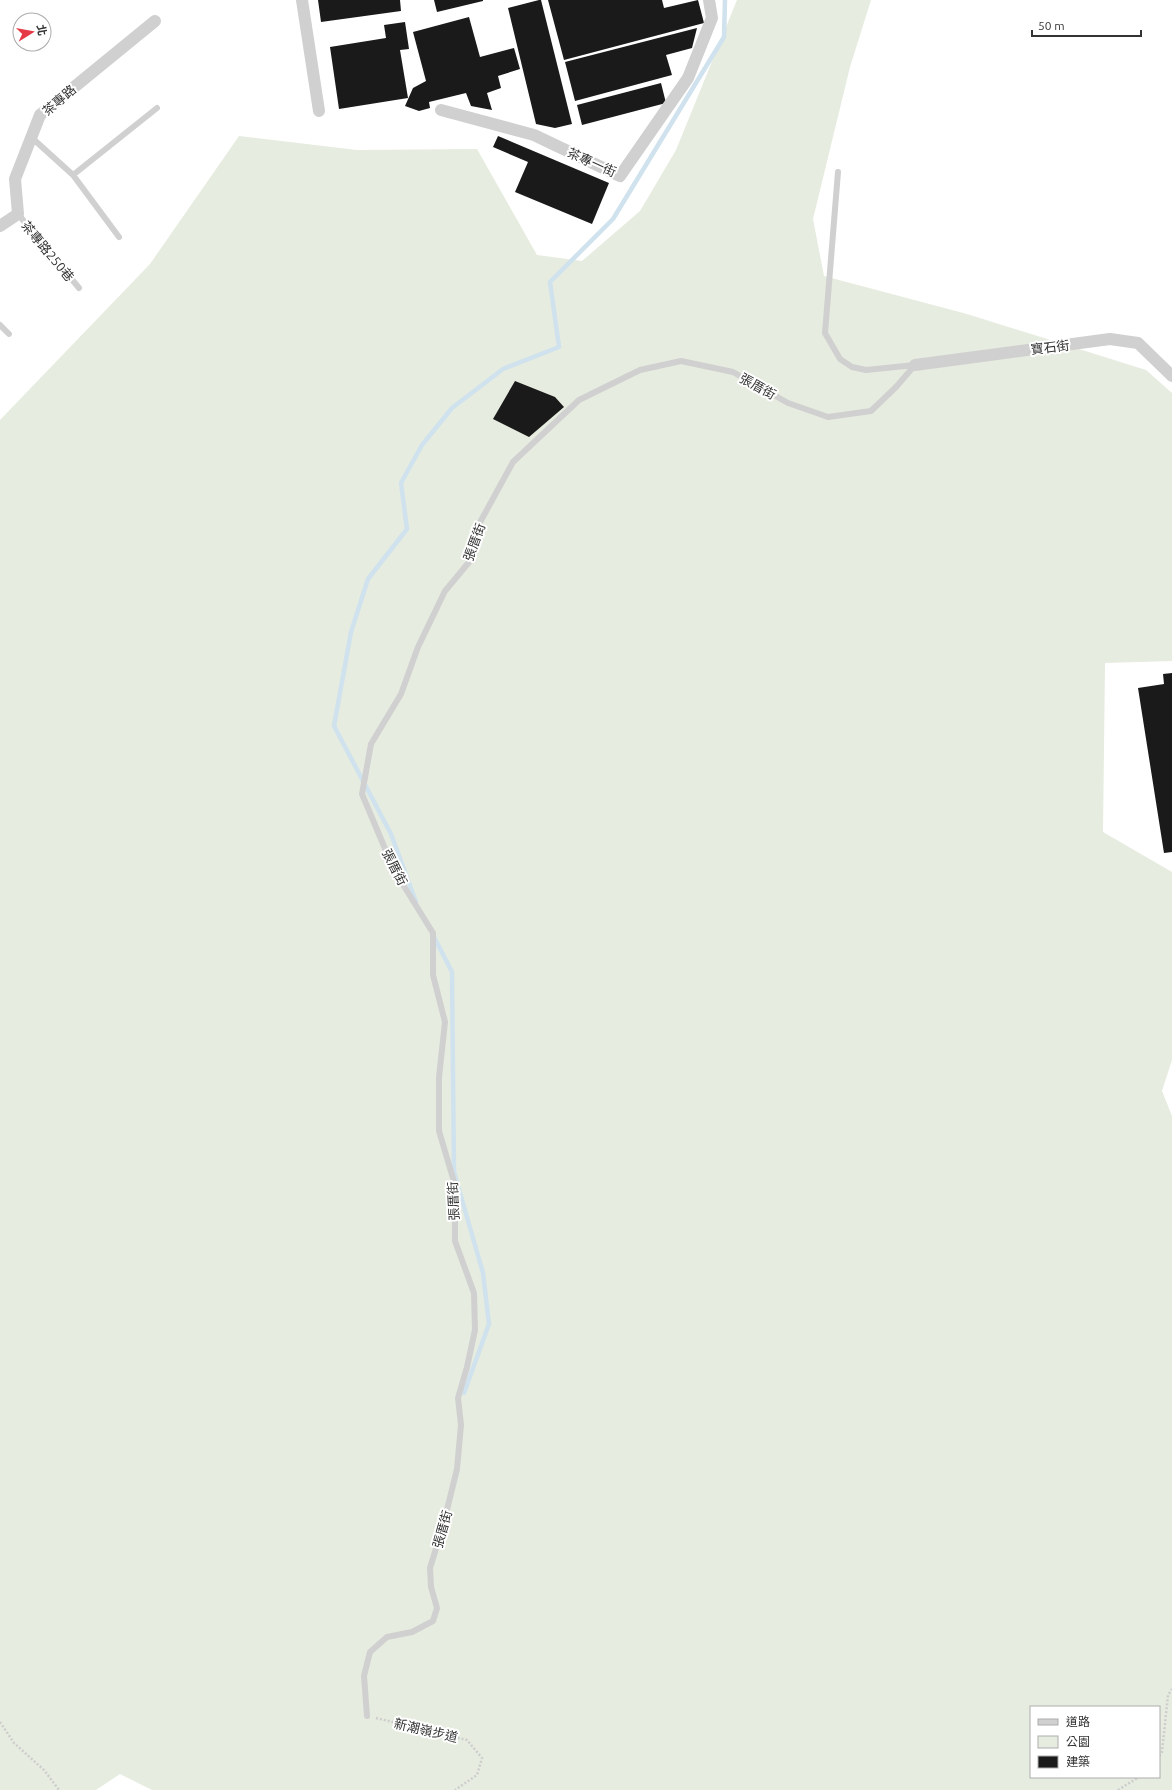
<svg xmlns="http://www.w3.org/2000/svg" width="1172" height="1790" viewBox="0 0 1172 1790" font-family="Ubuntu,'Noto Sans TC',sans-serif">
<rect width="100%" height="100%" fill="#fff"/>
<path fill="#e6ecdf" fill-rule="evenodd" d="M737,0H871L850,67L813,219L824,276L967,314L1146,370L1172,393V661L1105,663L1103,832L1172,872V1060L1162,1091L1172,1116V1790H152L120,1774L96,1790H0V420L150,264L239,136L357,150L477,149L537,255L582,261L640,211L676,150ZM1031,1707H1159V1777H1031Z"/>
<g fill="none" stroke-linecap="round" stroke-linejoin="round">
<path stroke="#cfe2ee" stroke-width="4.5" d="M416,902L391,834L334,726L351,632L368,579L407,529L401,483L422,445L452,408L503,369L559,347L550,282L613,219L724,37L725,0
M434,937L452,972L454,1172L483,1273L489,1324L464,1393"/>
</g>
<path fill="#1a1a1a" d="M318,0H400L401,11L321,22Z
M434,0H483V1L437,12Z
M539,0H541L572,124L555,128L536,124L508,8Z
M548,0H662L664,8L698,0L704,23L564,60Z
M469,17L480,57L514,48L520,69L498,76L501,88L487,93L492,110L471,106L466,93L429,102L430,108L419,111L405,106L413,88L426,81L413,32Z
M405,22L409,49L400,50L408,98L339,109L330,47L386,38L384,25Z
M697,28L692,48L666,55L672,75L575,101L565,62Z
M661,83L666,103L582,125L577,105Z
M498,136L609,183L592,224L515,192L528,162L493,147Z
M515,381L555,397L564,407L529,437L493,419Z
M1172,673V852L1164,853L1138,688L1164,684L1163,674Z"/>
<g fill="none" stroke-linecap="round" stroke-linejoin="round">
<path stroke="#cdcdcd" stroke-width="2.5" stroke-dasharray="2 2" stroke-linecap="butt" d="M376,1718L467,1740L482,1758L477,1775L455,1790
M0,1722L14,1743L44,1770L59,1790
M1159,1756L1162,1752L1168,1695L1172,1689
M1118,1790L1139,1777"/>
<path stroke="#d0d0d0" stroke-width="6" d="M31,137L73,175L119,237
M838,172L825,333L840,359L852,367L866,370L915,365
M73,175L157,108
M18,214L79,288
M0,325L9,334
M367,1716L364,1676L370,1652L387,1637L412,1632L433,1621L437,1608L431,1587L430,1568L443,1526L457,1469L461,1425L458,1398L467,1367L475,1330L474,1293L455,1241V1185L439,1131V1077L445,1022L433,975V933L394,870L362,794L371,744L401,694L418,647L445,591L470,561L478,526L513,462L579,400L640,370L681,361L733,372L788,403L828,417L871,411L896,387L915,365"/>
<path stroke="#d0d0d0" stroke-width="12" d="M302,0L319,111
M441,110L534,135L620,176L688,78L712,18L709,0
M0,226L18,214L15,179L40,115L155,21
M915,365L1110,339L1138,343L1172,376"/>
</g>
<g text-anchor="middle" dominant-baseline="central" stroke-width="4" stroke-linejoin="round" paint-order="stroke">
<g font-size="13" fill="#333" stroke="#fff">
<text transform="translate(59 100) rotate(-41)">茶專路</text>
<text transform="translate(592 162) rotate(24)">茶專一街</text>
<text transform="translate(48 251) rotate(50)">茶專路250巷</text>
<text transform="translate(1050 347) rotate(-7)">寶石街</text>
<text transform="translate(758 386) rotate(29)">張厝街</text>
<text transform="translate(474 542) rotate(-70)">張厝街</text>
<text transform="translate(395 867) rotate(63)">張厝街</text>
<text transform="translate(453 1201) rotate(-93)">張厝街</text>
<text transform="translate(442 1529) rotate(-74)">張厝街</text>
<text transform="translate(426 1730) rotate(13)">新潮嶺步道</text>
</g>
</g>
<rect x="1030" y="1706" width="130" height="72" fill="#ffffff" stroke="#adadad"/>
<rect x="1038" y="1719" width="20" height="6" fill="#d0d0d0" stroke="#adadad"/>
<text x="1066" y="1726" font-size="12" fill="#333333">道路</text>
<rect x="1038" y="1736" width="20" height="12" fill="#e6ecdf" stroke="#adadad"/>
<text x="1066" y="1746" font-size="12" fill="#333333">公園</text>
<rect x="1038" y="1756" width="20" height="12" fill="#1a1a1a" stroke="#adadad"/>
<text x="1066" y="1766" font-size="12" fill="#333333">建築</text>
<g transform="translate(32 32) rotate(79)"><circle r="19" fill="#ffffff" stroke="#adadad"/>
<path d="M0-3L7 15L0 10L-7 15Z" fill="#e63946"/>
<text y="-6" font-size="11" font-weight="bold" text-anchor="middle" fill="#333333">北</text>
</g>
<path d="M1032 30v6h109v-6" fill="none" stroke="#333333" stroke-width="2"/>
<text x="1038" y="30" font-size="12" fill="#333333" stroke="#ffffff" stroke-width="3" paint-order="stroke">50 m</text>
</svg>
